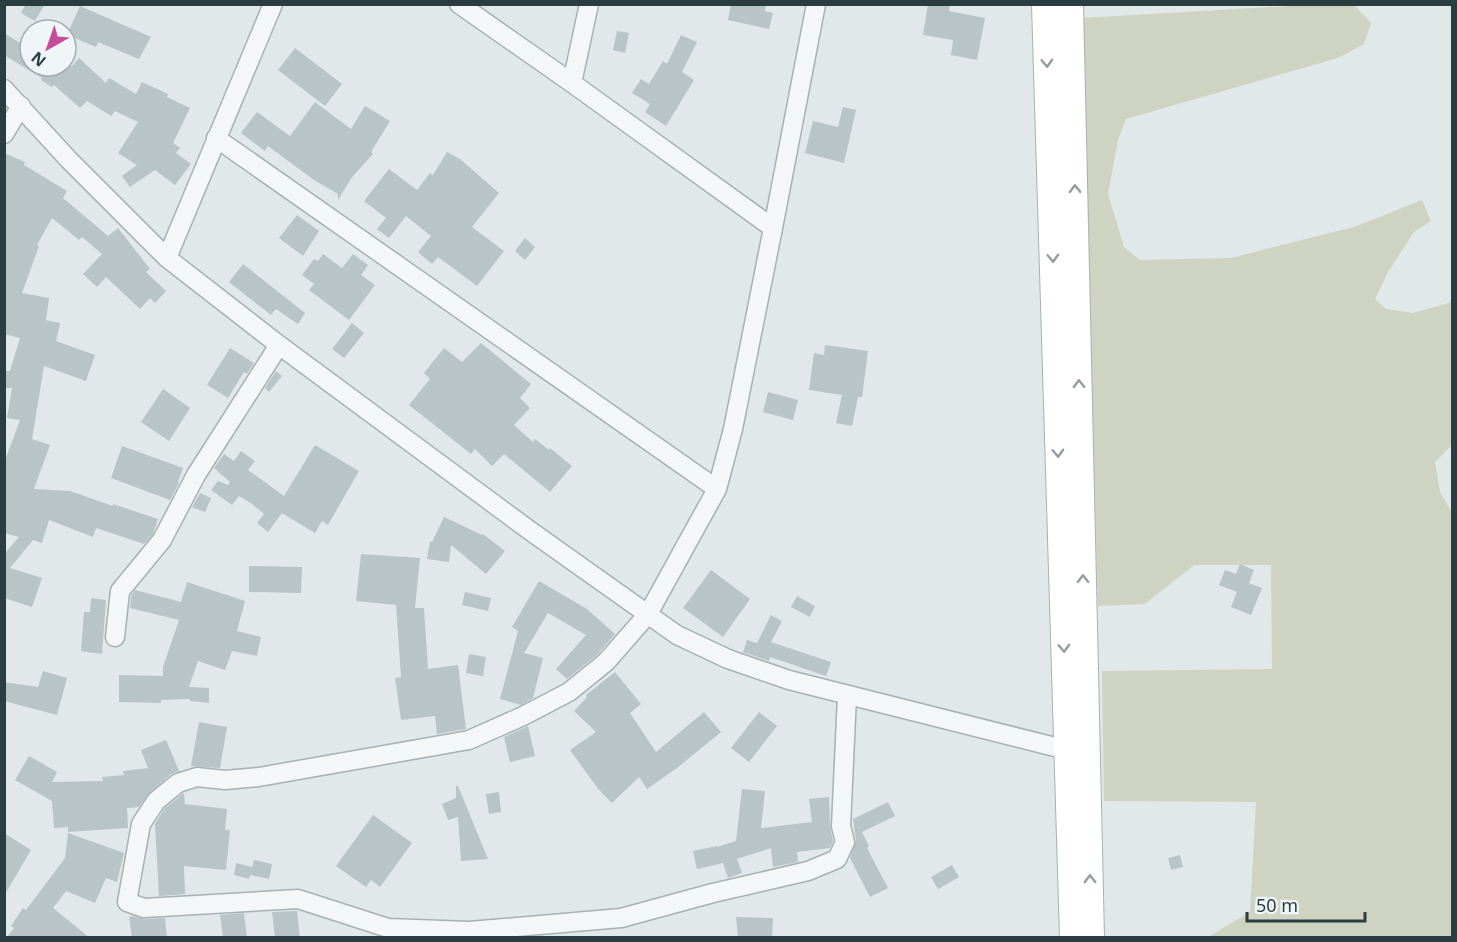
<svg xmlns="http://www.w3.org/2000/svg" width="1457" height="942" viewBox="0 0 1457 942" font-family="'Noto Sans',sans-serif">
<rect width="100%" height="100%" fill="#e1e8e9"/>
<path fill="#cfd3c2" d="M1353,4L1371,23L1364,44L1338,58L1126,119L1118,140L1108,194L1124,247L1140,260L1231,258L1357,226L1422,200L1431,221L1414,232L1388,272L1375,299L1386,309L1413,313L1452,302V445L1435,462L1440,492L1452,513V937H1208L1250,912L1256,802L1104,801L1102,671L1272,669L1271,565H1194L1145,604L1098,606L1081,18L1307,5Z"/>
<path fill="#b8c4c6" d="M26,4H45L35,21L21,13Z
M731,4H766L765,11L773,13L769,29L728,20Z
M928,4H950L949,11L985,18L977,60L951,55L953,40L923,35Z
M80,6L151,37L139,59L98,42L96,47L67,35Z
M617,31L629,33L625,53L613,50Z
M4,33L30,49V66H72L79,58L106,83L109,78L136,94L142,82L168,94L167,97L190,108L173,143L180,148L176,153L191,164L175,185L155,170L130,187L122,176L137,165L118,153L138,122L115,111L111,116L87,101L80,108L54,85L52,87L41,80L42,78L4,55Z
M681,35L697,42L682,72L694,80L666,126L645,112L650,104L632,93L641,79L649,84L663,61L667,64Z
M295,48L342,84L325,106L278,70Z
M315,102L351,129L365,106L390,121L371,152L373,154L352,177L338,200V194L314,180L268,146L265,151L241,133L257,112L290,136Z
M843,107L856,110L844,163L805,153L813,121L838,127Z
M447,152L460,159L499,193L472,227L504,251L477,286L438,257L432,264L418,252L431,236L406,216L389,238L377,229L386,218L364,201L389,169L417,190L430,173L433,175Z
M4,153L25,162L24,165L67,191L63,198L108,236L118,228L150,269L146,272L166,291L155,303L150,298L140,309L106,277L97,287L83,274L102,254L82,237L79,240L52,218L37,245L39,246L22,293L49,298L46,320L60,323L56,341L95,355L86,381L44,366L32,439L50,445L34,489L70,491L113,506V504L158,519L153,534L144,544L96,528L93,537L49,520L42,543L33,540L10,568L42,578L32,607L4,598V554L19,537L4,533V463L20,420L7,418L12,388H4V371H10L20,338L4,334Z
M297,215L319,231L303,256L279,238Z
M525,238L535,247L525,260L515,251Z
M323,254L342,268L353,254L368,265L361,275L375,285L349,320L309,290L314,284L302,275L314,259L318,261Z
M243,264L305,313L298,324L276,309L271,315L229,282Z
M352,323L364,333L344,358L332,349Z
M481,343L531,384L520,398L530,408L514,425L533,442L535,439L549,450L550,448L572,466L550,492L504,454L492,466L475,449L471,454L409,405L430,379L424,373L444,348L462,362Z
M825,345L868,351L862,397H858L852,426L836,423L842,395L809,390L814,353L824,355Z
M230,348L254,363L247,374L244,372L228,398L207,385Z
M276,371L282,376L269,392L265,388Z
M163,389L190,408L169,441L141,422Z
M768,392L798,400L793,420L763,412Z
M315,445L359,471L328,525L322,521L315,533L282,513L268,532L257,523L264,514L251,503L239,496L232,505L211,490L218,481L228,485L230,482L214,468L224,454L234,461L241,451L255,461L248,470L284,496Z
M122,446L183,468L178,482L179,483L170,500L111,478Z
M200,493L211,498L205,512L192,507Z
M444,517L482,535L483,534L505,551L486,574L451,545L449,562L427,559L430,541L432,542Z
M361,554L420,558L415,608H424L428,669L458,665L466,729L437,734L435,716L401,720L395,678L401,677L396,605L356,601Z
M1240,564L1254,570L1249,583L1262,588L1251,615L1231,607L1237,592L1219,585L1225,570L1236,574Z
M249,566L302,567L301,593L249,592Z
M711,570L750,599L723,637L683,608Z
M539,581L587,609L615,634L598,654L567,679L556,669L586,635L548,613L524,653L543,658L533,698L521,705L500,699L518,631L512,627Z
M187,582L245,601L237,631L261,637L257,656L232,651L225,670L198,661L189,687L209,688V703L190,701V699L161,700V703L119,702V675L163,676V667L179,620L130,608L131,596L135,590L181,602Z
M465,592L491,598L488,611L462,605Z
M797,596L815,606L810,617L791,607Z
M91,598L106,600L102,654L81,651L84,612H90Z
M771,615L782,621L771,642L831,662L826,676L770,657L769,661L743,652L747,640L757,643Z
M469,654L486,657L483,676L466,673Z
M43,671L67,678L57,715L4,701V682L38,687Z
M615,672L641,704L630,713L656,752L704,712L721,732L677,768L647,789L639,777L612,803L599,790L570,750L596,732L574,711L587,697L586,695Z
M759,712L777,726L749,762L731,748Z
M199,722L227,727L220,768L191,766Z
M528,726L535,756L510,762L504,737Z
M166,740L179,771L171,774L149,793L139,807L127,808L128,828L68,832V827L54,828L52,801L15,780L29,756L57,772L52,782L103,781L102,777L124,775L123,771L148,768L141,750Z
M456,786H458L488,859L461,861L458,817L448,820L442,804L456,798Z
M742,789L765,791L761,828L812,822L809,799L829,797L830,826L833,841L830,848L797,852L798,862L773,867L771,848L737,859L742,873L728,878L723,863L697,869L693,851L717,846V847L736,841Z
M499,792L501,812L489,814L486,794Z
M184,793L185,804L227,809L225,830H230L226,870L184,866L185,894L159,896L155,824L164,809Z
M888,802L895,816L862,832L869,846L867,848L888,888L870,897L850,858L856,840L853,819Z
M373,815L412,843L380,887L371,880L366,887L336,866Z
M4,833L31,850L4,896Z
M68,833L124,853L117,882L106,878L95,903L66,891L53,908L90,938H6L14,928L11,926L23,908L26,910L65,858Z
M1180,855L1183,867L1171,870L1168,858Z
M254,860L272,864L269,879L250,875Z
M236,863L252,867L249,879L234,875Z
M952,865L959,877L938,889L931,877Z
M297,911L300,938H275L272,912Z
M244,913L247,938H223L220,915Z
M133,916L144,919L165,918L167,938H132L129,917Z
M736,917L773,918L772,938H738Z"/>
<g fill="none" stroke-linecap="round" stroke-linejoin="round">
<g stroke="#a6b1b3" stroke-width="21">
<path id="minor" d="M459,4L572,83L773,228
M816,4L773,228L733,429L717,489L648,614L606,662L569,692L523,716L469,740L259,777L225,780L197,777L178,783L156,801L141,824L127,902L144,908L298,899L388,928L469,931L621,918L713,893L808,871L837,859L845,842L841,826L847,696
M572,83L589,4
M4,89L69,160L167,258L279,345L529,530L677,635L728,659L789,680L1067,750L1076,751
M4,134L21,106
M216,138L717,489
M167,258L273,4
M115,637L120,591L162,540L196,475L279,345"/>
</g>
<g stroke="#a6b1b3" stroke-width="28">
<path id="secondary" d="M1045,4L1073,938
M1070,4L1091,938"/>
</g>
<use href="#minor" stroke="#f4f7f7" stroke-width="18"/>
<use href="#secondary" stroke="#fff" stroke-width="26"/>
</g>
<defs><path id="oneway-chevron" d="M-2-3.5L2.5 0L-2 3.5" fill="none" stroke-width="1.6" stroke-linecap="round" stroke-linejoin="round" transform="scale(1.5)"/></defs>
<g stroke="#949ea0">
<use href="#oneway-chevron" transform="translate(1047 63) rotate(88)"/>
<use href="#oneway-chevron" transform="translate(1075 189) rotate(-91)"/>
<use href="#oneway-chevron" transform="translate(1053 258) rotate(88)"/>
<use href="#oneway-chevron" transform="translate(1079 384) rotate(-91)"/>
<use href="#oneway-chevron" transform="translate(1058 453) rotate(88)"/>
<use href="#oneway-chevron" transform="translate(1083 579) rotate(-91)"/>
<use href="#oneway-chevron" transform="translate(1064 648) rotate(88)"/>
<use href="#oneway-chevron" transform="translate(1090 879) rotate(-91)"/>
</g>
<rect width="1457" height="942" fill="none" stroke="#2a3d40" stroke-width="12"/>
<g transform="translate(48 48) rotate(220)"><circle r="28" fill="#f0f6f7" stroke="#a1acae" stroke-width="1.5"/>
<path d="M0-4.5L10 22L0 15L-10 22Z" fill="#c94b9d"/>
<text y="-9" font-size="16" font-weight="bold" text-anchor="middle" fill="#2a3d40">N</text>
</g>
<path d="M1247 912v9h118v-9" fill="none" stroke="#2a3d40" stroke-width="3"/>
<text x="1256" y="912" font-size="18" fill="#2a3d40" stroke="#f0f6f7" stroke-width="4.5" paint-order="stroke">50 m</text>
</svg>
